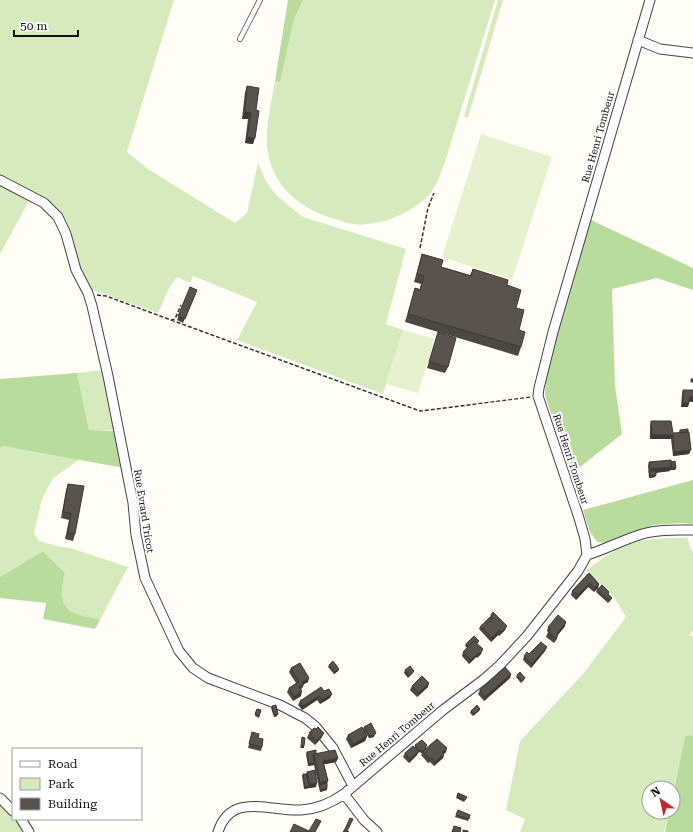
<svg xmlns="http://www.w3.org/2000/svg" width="693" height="832" viewBox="0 0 693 832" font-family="'Roboto Serif',serif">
<rect width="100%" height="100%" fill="#fffdf5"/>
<path fill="#d5ebbd" d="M0,0H174L127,152L148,169L235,223L247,213L258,163L266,181L277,196L303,217L406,249L386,324L403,330L383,394L237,340L257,302L193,276L190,283L177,277L170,286L158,313L87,288L60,215L0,178Z
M303,0H495L444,165C440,174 436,187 429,195C413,211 390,222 367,224C357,226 347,223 338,220C308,212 279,193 270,162C262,136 271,107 275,81L280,82L294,19Z
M498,0H503L468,118L464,116Z
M644,0H647L600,163L597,162Z
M0,186L30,199L0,254Z
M104,370L117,430H89L77,373Z
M3,446L80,459L53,478L42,499L34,533L39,541L57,546L70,548L128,567L100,620C91,617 80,616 72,612C58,604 62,585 65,573L43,551L0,577V448Z
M687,538L693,553V630L689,636H693V735L685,736L673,792V788H649V812H669L664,832H520L525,819L506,810L520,741L583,674L626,617L614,597L586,570C600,561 615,548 631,543C648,538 669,538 687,538Z
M0,803L13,816V819L17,820L24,832H0Z"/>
<path fill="#b9dc9c" d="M288,0H303L294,19L280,82L275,81Z
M589,219L693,268V290L657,278L612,289L615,386L622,434L571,474L545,395L546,373Z
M77,373L89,430L117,431L124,468L3,446L0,448V379Z
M693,480V524L682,523L654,525L618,537L607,543L597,542L590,532L583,510Z
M43,551L65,573C62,585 58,604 72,612C80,616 91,617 100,620L95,629L43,619L46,603L0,598V577Z
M693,735V832H665L669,812H673V794L685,736Z"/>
<path fill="#e6f2cf" d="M481,134L552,157L512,280L442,257Z
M403,330L435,339L418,393L386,384Z"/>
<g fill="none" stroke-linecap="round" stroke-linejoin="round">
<g stroke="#444" stroke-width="6">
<path id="service" d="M240,39L260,0"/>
</g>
<g stroke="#444" stroke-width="11">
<path id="minor" d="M638,40L660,49L693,53
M0,180L44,203L58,217L66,234L76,270L88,293L92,306L108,376L133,503L136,535L145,578L179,651L193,668L208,678L280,705L305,718L315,726L333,748L353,786
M587,555C607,549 626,538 646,533C661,529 677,530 693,530
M344,794L364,820L377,832
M0,798L13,811
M21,819L29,832
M218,832C231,791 271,812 301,810C317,809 330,804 344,794L443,710L483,680L500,665L527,636L578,571L587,555L585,539L579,518L538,396L539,388L553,332L650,0"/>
</g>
<path stroke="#333" stroke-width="1.5" stroke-dasharray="4 2" stroke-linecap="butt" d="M420,248L428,208L434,193
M97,295L106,296L171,320L175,319L181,305
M171,320L420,411L531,397"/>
<use href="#service" stroke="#fff" stroke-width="4.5"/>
<use href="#minor" stroke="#fff" stroke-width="9"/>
</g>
<path fill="#4d4742" d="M247,86L256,110L253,144L245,143L248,119H242L245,92Z
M422,254L441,267L470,275L473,269L507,285L516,308L521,347L518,356L405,322L415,288L420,289L421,284L414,282Z
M190,287L197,290L183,323L177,320Z
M438,333L448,367L445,373L427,368Z
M683,390L693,402L689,401L688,407H681L682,394Z
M651,421L673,433H679L680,430L689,454L673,456L671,439H650V426Z
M649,462H671L675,470H670V471L656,473L655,477L649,478L648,466Z
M68,484L75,534L73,541L65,539L69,520L61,518L66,490Z
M589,573L599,584L598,588L594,592L588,587L576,600L571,595L572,591Z
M597,590L608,594L612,598L611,600L608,603L596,592Z
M491,615L505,630L499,636L498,635L491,642L479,629L480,627L490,617Z
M565,626L558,635L557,639L554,643L546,637L548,632L547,631L548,627Z
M478,643L477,644L481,654L477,658L476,657L469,664L462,656L463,652L467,648L465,646L466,644Z
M547,647L545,651L531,668L523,660L524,656L529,654Z
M329,665L339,669L338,671L334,674L328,667Z
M291,668L308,682L304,684L302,688L301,689V696L293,701L287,692L289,688L296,683L289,672Z
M405,670L414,671L413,673L408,678L404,673Z
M511,674L510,678L484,701L478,694L480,690Z
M517,675L525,678L524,680L521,683L516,677Z
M412,686L428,687L417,697L410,690Z
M324,691L330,698L320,704L317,700L302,710L298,705L300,701Z
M272,706L277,716L274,717L271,708Z
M257,709L261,710L259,718L255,716Z
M480,709L479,711L473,716L470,713L471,711Z
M364,727L375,734L374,737L369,738L363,729Z
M316,729L322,737L315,745L307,738L309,733Z
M252,732L258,738L262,747L261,751L248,748Z
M348,735L367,736L365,741L351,748L346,739Z
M415,745H427L426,748L446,752L444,754L443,758L434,766L430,762L428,763L421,755L422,754L420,752L419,753L418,752L417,755L409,763L403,757L405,753L415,747Z
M307,752L338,758L336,762L324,764L328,781L327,783V790L320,792L314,765L308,766L306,754Z
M307,772L316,787L304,789L302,776L303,774H306Z
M458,793L467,797L464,802L456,798Z
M458,810L470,815L468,821L455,817Z"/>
<path fill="#3f3936" d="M245,112L251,113L248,119H242Z
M247,137L255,138L253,144L245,143Z
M690,397H693V402L688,401Z
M683,403H689L688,407H681Z
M652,435H673L671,439H650Z
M691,450L689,454L673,456L674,452Z
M672,467L676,468L675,470H670V471L650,473V469Z
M656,475L655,477L649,478L650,476Z
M590,583L588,587L576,600L578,595Z
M599,584L598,588L594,592L595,588Z
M566,622L565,626L555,638L557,634Z
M507,626L505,630L499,636L501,632Z
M499,630L498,635L491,642L492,638Z
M547,647L545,651L531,668L532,664Z
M483,649L481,654L477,658L479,654Z
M478,653L476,657L469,664L471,660Z
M339,669L338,671L334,674V672Z
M511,674L510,678L484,701L485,697Z
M309,678L308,682L304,684L302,688L298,691L302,682Z
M429,683L428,687L417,697L419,693Z
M302,691L301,696L293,701L294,697Z
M332,694L330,698L320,704L322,700Z
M319,696L317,700L302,710L303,706Z
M480,709L479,711L473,716L474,714Z
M278,714L277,716L274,717V715Z
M324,733L322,737L315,745L317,741Z
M374,735V737L369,738L370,736Z
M367,736L365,741L351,748L353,744Z
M301,746H304V748H300Z
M447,748L446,752L441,756L442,752Z
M419,751L417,755L409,763L410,759Z
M444,754L443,758L434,766L435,762Z
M338,758L336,762L321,765L323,761Z
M314,763V765L308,766L309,764Z
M328,781L326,785H319V787L320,783Z
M317,783L316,787L308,788L310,784Z
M309,786L308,788L304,789L305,787Z
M327,788V790L320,792L321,790Z"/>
<path fill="#5a524d" stroke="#3f3936" d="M247,86L259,88L256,110L259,111L255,138L247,137L251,113L245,112Z
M422,254L443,260L441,267L471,276L473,269L508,280L507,285L521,290L516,308L524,310L519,330L525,332L521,347L408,314L415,288L420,290L424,276L417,274Z
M190,287L197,290L185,319L178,316Z
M438,332L456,338L448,367L429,362Z
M691,379H693V382H691Z
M683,390H693V397H690L689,403H683Z
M651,421H671L673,433L689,432L691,450L674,452L673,435H652Z
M688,429V432L680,433V430Z
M671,460L672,467L650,469L649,462Z
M675,461L676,468H671V462Z
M649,471H656V475L650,476Z
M68,484L84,486L75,534L68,533L71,513L63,512Z
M589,573L599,584L595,588L590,583L578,595L572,591Z
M602,585L609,592L608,594L612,598L608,600L597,590Z
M493,612L507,626L501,632L499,630L492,638L483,628L493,618L491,615Z
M558,615L566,622L557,634L558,635L555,638L548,632L551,629L548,627Z
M490,617L492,619L483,628L482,630L480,627Z
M474,636L479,641L477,643L474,641L468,647L466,644Z
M474,641L483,649L479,654L478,653L471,660L463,652Z
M541,642L547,647L532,664L524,656L527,652L529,654Z
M333,661L339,669L334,672L329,665Z
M300,663L309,678L302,682L304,684L299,687L302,691L294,697L289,688L299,682L291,668Z
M410,666L414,671L409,676L405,670Z
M505,667L511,674L485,697L480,690Z
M520,672L525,678L522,681L517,675Z
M422,676L429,683L419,693L412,686Z
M321,687L324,691L329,689L332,694L322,700L319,696L303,706L300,701Z
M276,705L278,714L274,715L272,706Z
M477,705L480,709L474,714L471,711Z
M257,709L261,710L259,716L255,714Z
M371,723L376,733L374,735L370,736L364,727Z
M318,727L324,733L317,741L309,733L314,728L316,729Z
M362,727L367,736L353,744L348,735Z
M252,732L259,734L258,738L263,739L262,747L249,744Z
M302,737L305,738L304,746H301Z
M437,739L447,748L442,752L444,754L435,762L432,758L430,759L423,751Z
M422,740L427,745L425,747L426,748L422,752L421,750L420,751L415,745Z
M413,746L419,751L410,759L405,753Z
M316,750V753L314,754L313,756L314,763L309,764L307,752Z
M335,750L338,758L323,761L328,781L320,783L314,754Z
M315,770L317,783L310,784L307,772Z
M303,774H306L309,786L305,787Z
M327,783V788L321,790L319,785Z
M458,793L467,797L465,800L457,796Z
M458,810L470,815L469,819L456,815Z
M350,818L353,819L347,831L349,832H348L345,829Z
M316,819L321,821L315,832H290L294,824L309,831Z
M454,826L461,828L460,832H452Z
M345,829L348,832H343Z
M463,830L468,831V832H463Z"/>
<g text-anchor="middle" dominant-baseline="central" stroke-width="4" stroke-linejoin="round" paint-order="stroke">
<g font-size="10" fill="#111" stroke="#fff">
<text transform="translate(598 137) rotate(-74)">Rue Henri Tombeur</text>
<text transform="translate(571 459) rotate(72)">Rue Henri Tombeur</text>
<text transform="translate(144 511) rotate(81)">Rue Evrard Tricot</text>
<text transform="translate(397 734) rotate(-40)">Rue Henri Tombeur</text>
</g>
</g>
<rect x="12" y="748" width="130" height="72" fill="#ffffff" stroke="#a0a0a0"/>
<rect x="20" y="761" width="20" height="6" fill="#ffffff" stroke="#a0a0a0"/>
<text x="48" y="768" font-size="12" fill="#111111">Road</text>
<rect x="20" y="778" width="20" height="12" fill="#d5ebbd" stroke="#a0a0a0"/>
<text x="48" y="788" font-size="12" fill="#111111">Park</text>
<rect x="20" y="798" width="20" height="12" fill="#5a524d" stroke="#a0a0a0"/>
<text x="48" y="808" font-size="12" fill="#111111">Building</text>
<g transform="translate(661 800) rotate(326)"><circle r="19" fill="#ffffff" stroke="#a0a0a0"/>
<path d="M0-3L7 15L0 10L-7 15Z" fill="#c4262e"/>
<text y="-6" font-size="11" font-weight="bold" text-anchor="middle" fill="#111111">N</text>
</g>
<path d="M14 30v6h64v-6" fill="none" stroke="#111111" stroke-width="2"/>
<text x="20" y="30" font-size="12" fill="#111111" stroke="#ffffff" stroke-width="3" paint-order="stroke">50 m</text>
</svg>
